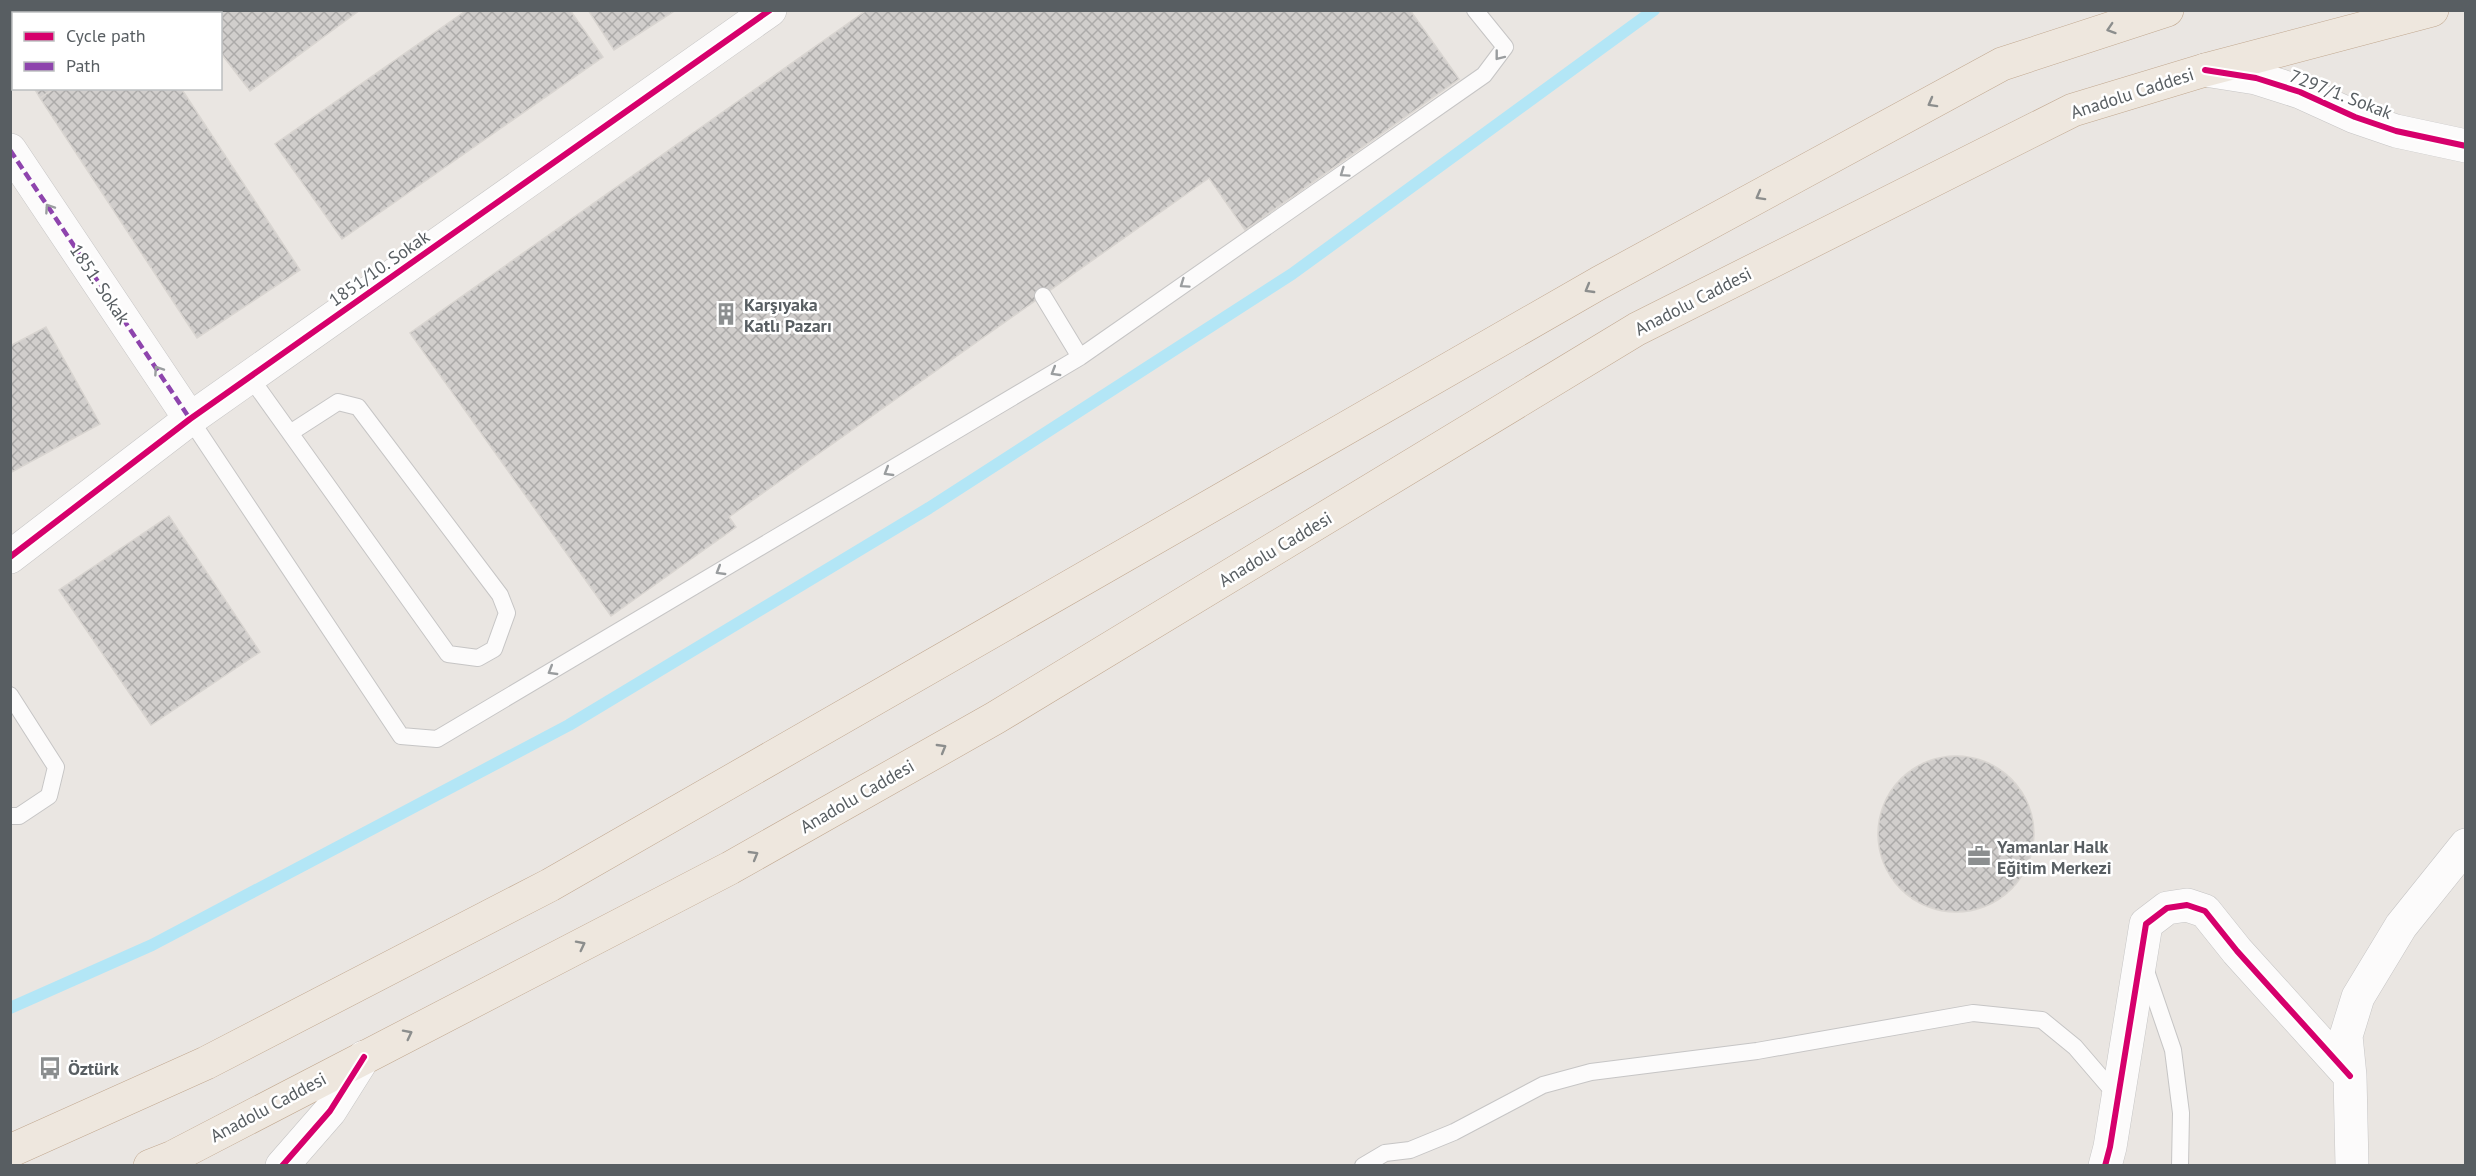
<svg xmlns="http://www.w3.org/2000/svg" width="2476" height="1176" viewBox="0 0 2476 1176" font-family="'PT Sans',sans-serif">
<defs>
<pattern id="building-cross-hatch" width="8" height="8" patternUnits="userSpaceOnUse" patternTransform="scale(1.5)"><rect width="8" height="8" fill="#d1cecc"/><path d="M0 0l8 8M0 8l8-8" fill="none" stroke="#acaaa9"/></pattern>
</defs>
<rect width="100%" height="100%" fill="#eae6e2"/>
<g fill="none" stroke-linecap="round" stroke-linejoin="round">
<path stroke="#b3e6f6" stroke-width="12" d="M10,1008L152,945L569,725L929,508L1292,274L1654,10"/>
</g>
<path fill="url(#building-cross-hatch)" stroke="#d9d5d1" stroke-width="1.5" d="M10,10H130L132,14H14V57L10,53Z
M190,10H360L250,91L220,52V14H192Z
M467,10H570L603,57L342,239L275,144Z
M588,10H676L614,50Z
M867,10H1410L1459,79L1245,230L1209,178L729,517L736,527L611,616L410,333Z
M34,88H55L40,98Z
M55,88H181L300,270L197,338L40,98Z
M46,327L100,424L10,473V346Z
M169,516L260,652L151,725L59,590Z
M1878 834a78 78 0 1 1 156 0a78 78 0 1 1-156 0Z"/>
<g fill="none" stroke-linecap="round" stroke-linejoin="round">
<g stroke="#c6c5c5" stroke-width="18">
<path id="lane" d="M1080,357L1484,75L1505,47L1475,10
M250,377L448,654L478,658L494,649L507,613L500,595L358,407L338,402L290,433
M190,419L401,736L437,739L1080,357L1043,296
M10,695L56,767L49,796L19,816H10
M2145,968L2173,1050L2181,1113L2180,1166
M1363,1166L1385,1153L1410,1150L1454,1132L1543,1085L1591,1072L1757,1051L1973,1013L2042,1020L2075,1047L2118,1097"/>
</g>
<g stroke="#c6c5c5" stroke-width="34">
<path id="street" d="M2205,70L2256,78L2300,92L2355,117L2396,131L2466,146
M10,150L190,419
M10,557L190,419L770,10
M2105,1166L2110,1147L2146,924L2167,908L2187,905L2205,911L2237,951L2350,1076
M2352,1166L2350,1076L2346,1036L2358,997L2401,926L2466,845"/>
</g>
<g stroke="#c6c5c5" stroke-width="34">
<path id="secondary" d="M282,1166L330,1111L364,1057"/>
</g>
<g stroke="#c1a890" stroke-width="34">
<path id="highway" d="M10,1151L206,1063L550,885L1599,283L2002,64L2167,10
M150,1166L173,1157L730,868L995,718L1637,329L2073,110L2205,70L2432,10"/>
</g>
<use href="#lane" stroke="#fcfbfb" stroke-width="16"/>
<use href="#street" stroke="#fcfbfb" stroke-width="33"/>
<use href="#secondary" stroke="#fcfbfb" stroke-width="33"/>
<use href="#highway" stroke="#eee7de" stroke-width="33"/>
<path stroke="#8e44ad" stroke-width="4.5" stroke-dasharray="9 4.5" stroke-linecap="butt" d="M10,150L190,419"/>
<g stroke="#fff" stroke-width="10">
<path id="cycleway" d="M2205,70L2256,78L2300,92L2355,117L2396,131L2466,146
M10,557L190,419L770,10
M282,1166L330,1111L364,1057
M2105,1166L2110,1147L2146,924L2167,908L2187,905L2205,911L2237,951L2350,1076"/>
</g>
<use href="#cycleway" stroke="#d6006c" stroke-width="6"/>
</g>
<defs><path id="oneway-chevron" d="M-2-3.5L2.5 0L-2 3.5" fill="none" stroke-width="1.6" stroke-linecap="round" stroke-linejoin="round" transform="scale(1.5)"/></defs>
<g stroke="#8c8e8d">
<use href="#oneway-chevron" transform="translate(2111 29) rotate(162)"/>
<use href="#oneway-chevron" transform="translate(1932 103) rotate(151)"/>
<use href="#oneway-chevron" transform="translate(1760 196) rotate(151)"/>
<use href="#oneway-chevron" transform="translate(1589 289) rotate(150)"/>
<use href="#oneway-chevron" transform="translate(942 748) rotate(-30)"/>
<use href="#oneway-chevron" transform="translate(754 855) rotate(-30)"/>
<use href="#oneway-chevron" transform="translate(581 945) rotate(-27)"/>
<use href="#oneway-chevron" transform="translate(408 1034) rotate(-27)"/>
</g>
<g stroke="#9a9d9f">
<use href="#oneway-chevron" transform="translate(1499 56) rotate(128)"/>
<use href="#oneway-chevron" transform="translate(1344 173) rotate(145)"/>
<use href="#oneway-chevron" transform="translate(49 208) rotate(-124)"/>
<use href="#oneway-chevron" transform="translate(1184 284) rotate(145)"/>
<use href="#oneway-chevron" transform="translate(158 370) rotate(-124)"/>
<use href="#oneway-chevron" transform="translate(1055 372) rotate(149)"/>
<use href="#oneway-chevron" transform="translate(888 472) rotate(149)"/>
<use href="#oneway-chevron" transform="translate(720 571) rotate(149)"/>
<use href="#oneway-chevron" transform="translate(552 671) rotate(149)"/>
</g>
<defs>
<g id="building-bare" transform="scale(1.8)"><path d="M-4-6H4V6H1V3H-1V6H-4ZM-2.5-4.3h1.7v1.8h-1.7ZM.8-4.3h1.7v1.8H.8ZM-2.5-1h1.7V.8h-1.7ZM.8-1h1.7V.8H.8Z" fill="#8b8e8f" stroke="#fff" stroke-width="2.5" paint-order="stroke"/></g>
<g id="office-bare" transform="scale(1.8)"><path d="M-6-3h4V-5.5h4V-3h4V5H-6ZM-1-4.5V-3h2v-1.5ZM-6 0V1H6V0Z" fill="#8b8e8f" stroke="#fff" stroke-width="2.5" paint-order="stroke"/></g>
<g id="bus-bare" transform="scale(1.8)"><path d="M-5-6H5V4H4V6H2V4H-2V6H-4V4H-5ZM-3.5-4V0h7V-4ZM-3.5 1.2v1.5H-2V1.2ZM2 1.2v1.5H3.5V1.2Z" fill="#8b8e8f" stroke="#fff" stroke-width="2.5" paint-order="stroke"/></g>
</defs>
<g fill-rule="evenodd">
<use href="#building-bare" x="726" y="314"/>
<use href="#office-bare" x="1979" y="856"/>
<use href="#bus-bare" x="50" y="1068"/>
</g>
<g text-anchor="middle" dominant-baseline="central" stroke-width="5" stroke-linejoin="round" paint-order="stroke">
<g font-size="18" fill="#585e62" stroke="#fff">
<text transform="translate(2132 93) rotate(-18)">Anadolu Caddesi</text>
<text transform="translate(2341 94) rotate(21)">7297/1. Sokak</text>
<text transform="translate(379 268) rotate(-35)">1851/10. Sokak</text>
<text transform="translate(100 284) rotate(56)">1851. Sokak</text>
<text transform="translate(1693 301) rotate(-27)">Anadolu Caddesi</text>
<text transform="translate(1275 549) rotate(-31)">Anadolu Caddesi</text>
<text transform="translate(857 796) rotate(-30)">Anadolu Caddesi</text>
<text transform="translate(268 1107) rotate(-28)">Anadolu Caddesi</text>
</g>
<g font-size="18" font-weight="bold" fill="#585e62" stroke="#fff" text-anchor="start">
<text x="744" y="304">Karşıyaka<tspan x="744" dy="21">Katlı Pazarı</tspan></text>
<text x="1997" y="846">Yamanlar Halk<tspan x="1997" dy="21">Eğitim Merkezi</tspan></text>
<text x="68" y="1068">Öztürk</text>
</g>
</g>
<rect width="2476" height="1176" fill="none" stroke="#585e62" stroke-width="24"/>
<rect x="12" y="12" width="210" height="78" fill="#ffffff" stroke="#bcbfc0" stroke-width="1.5"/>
<rect x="24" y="32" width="30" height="9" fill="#d6006c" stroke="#bcbfc0" stroke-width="1.5"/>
<text x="66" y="42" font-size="18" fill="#585e62">Cycle path</text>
<rect x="24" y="62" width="30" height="9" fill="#8e44ad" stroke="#bcbfc0" stroke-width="1.5"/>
<text x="66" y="72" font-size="18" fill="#585e62">Path</text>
</svg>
